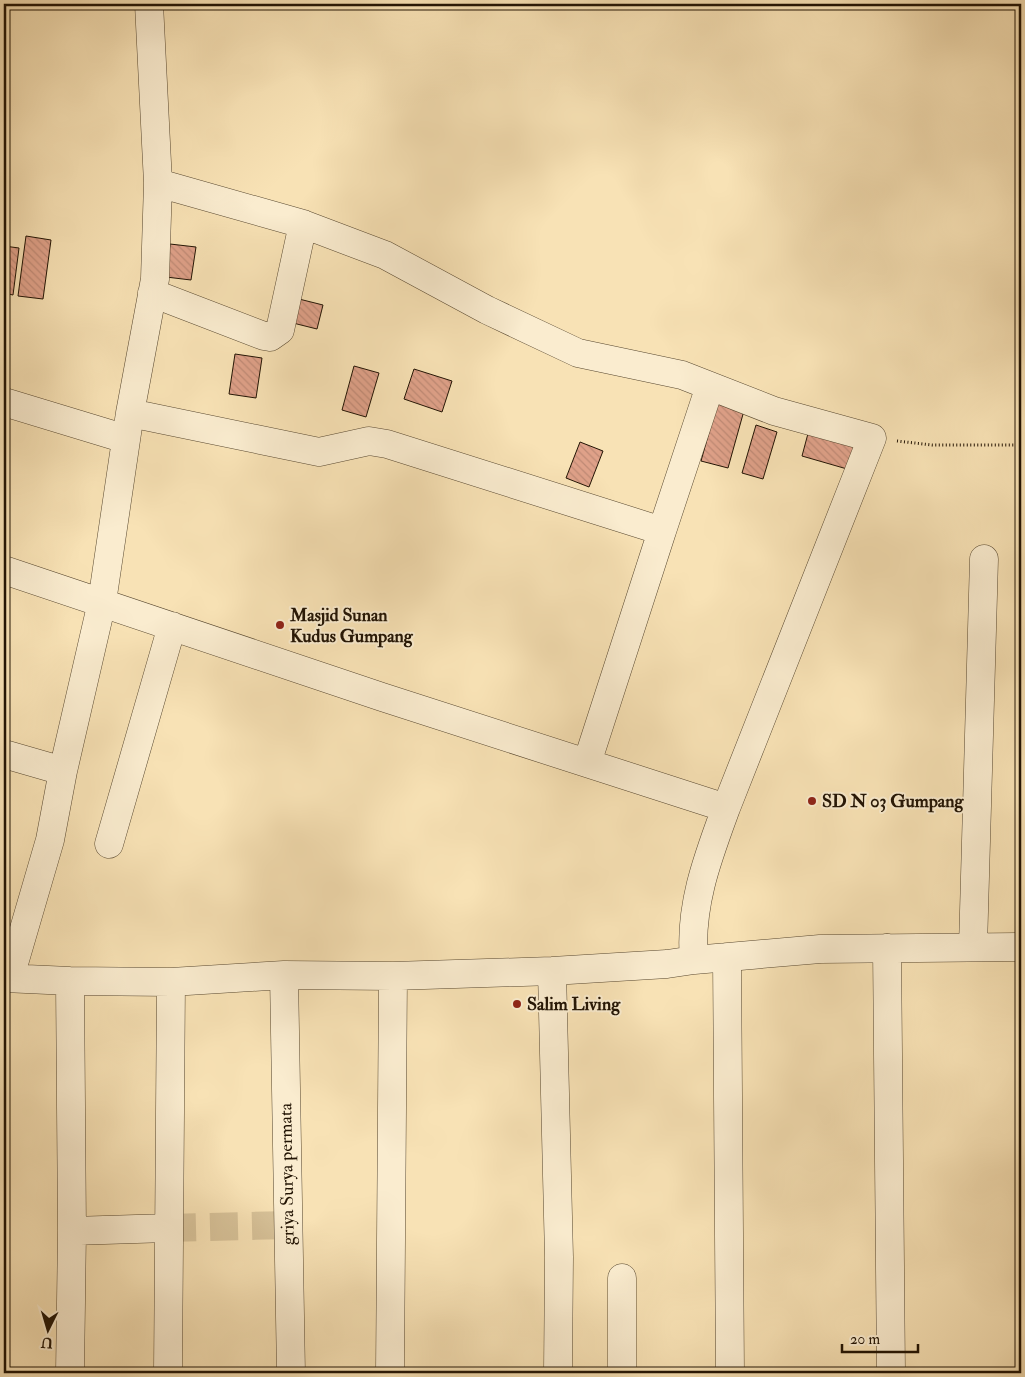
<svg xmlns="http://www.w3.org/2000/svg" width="1025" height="1377" viewBox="0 0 1025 1377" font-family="'IM FELL Double Pica',serif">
<defs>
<pattern id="building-back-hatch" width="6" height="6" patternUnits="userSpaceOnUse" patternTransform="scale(1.25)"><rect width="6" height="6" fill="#dfa189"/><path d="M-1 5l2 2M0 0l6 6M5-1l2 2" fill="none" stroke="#bf8a75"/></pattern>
</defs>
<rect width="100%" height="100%" fill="#f8e2b5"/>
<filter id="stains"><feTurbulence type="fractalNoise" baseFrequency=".004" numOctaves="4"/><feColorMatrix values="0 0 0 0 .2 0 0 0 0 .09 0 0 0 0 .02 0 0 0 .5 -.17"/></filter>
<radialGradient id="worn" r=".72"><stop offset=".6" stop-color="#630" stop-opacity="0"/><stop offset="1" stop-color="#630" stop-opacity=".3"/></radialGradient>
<path fill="url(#building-back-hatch)" stroke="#221404" d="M26,236L51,240L43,299L18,296Z
M170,244L196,247L191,280L166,277Z
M4,246L19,248L13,295L4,293Z
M295,298L323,305L317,329L289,322Z
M235,354L262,358L256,398L229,394Z
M354,366L379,373L366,417L342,410Z
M414,369L452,381L442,412L404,399Z
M718,400L745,407L728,468L701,461Z
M756,425L777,432L763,479L742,473Z
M810,426L862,441L854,471L802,456Z
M580,442L603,451L589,487L566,478Z"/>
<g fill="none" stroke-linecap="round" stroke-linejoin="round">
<path stroke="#d8c39a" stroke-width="28" stroke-dasharray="28 14" stroke-linecap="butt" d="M168,1228L288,1225"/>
<g stroke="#584830" stroke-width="29">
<path id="minor" d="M158,183L303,224L385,255L487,310L578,353L682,375L774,411L872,438L726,808
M152,293L264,336L270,337L280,330L303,224
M4,402L126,439
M130,413L319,452L369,441L387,444L662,531L587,763
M662,531L710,386
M4,570L382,697L726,808C708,857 689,906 694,960
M4,754L63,771
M109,844L172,626
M973,947L984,559
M887,948L891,1373
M727,957L730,1373
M552,971L559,1257L558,1373
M284,975L291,1373
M10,977L50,840L63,771L102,602L130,413L155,279L158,183L149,4
M4,978L70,981L171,982L284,975L393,976L552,971L667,964L694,960L820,949L1021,947
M70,981L72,1231L168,1228
M622,1278V1373
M70,1373L72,1231
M168,1373L171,982
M390,1373L393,976"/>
</g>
<path stroke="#221404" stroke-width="3" stroke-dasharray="1 2.5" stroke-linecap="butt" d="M897,441L932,445H1021"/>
<use href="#minor" stroke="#faeccf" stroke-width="28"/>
</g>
<g fill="#8f2418" stroke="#faeccf" stroke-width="2">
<circle cx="280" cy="625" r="5"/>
<circle cx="812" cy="801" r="5"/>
<circle cx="517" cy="1004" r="5"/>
</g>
<g text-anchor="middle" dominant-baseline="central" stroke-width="4" stroke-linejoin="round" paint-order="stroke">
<g font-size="18" font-weight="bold" fill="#221404" stroke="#faeccf" text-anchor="start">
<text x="290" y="615">Masjid Sunan<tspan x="290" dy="21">Kudus Gumpang</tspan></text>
<text x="822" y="801">SD N 03 Gumpang</text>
<text x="527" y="1004">Salim Living</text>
</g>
<g font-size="18" fill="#221404" stroke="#faeccf">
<text transform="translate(287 1174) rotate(-91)">griya Surya permata</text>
</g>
</g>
<rect width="1025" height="1377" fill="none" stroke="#f8e2b5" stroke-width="20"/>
<rect x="5" y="5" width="1015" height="1367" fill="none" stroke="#221404" stroke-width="2.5"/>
<rect x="10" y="10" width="1005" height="1357" fill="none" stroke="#221404"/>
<g transform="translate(48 1330) rotate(185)" stroke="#faeccf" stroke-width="4" paint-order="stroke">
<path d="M0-4L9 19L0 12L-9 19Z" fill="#221404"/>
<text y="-8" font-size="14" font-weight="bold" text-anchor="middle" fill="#221404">U</text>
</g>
<path d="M842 1344v8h76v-8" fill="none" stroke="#221404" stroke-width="2.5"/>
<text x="850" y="1344" font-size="15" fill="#221404" stroke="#faeccf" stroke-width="4" paint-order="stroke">20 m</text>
<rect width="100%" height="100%" filter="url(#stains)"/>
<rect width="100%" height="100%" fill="url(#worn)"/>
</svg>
